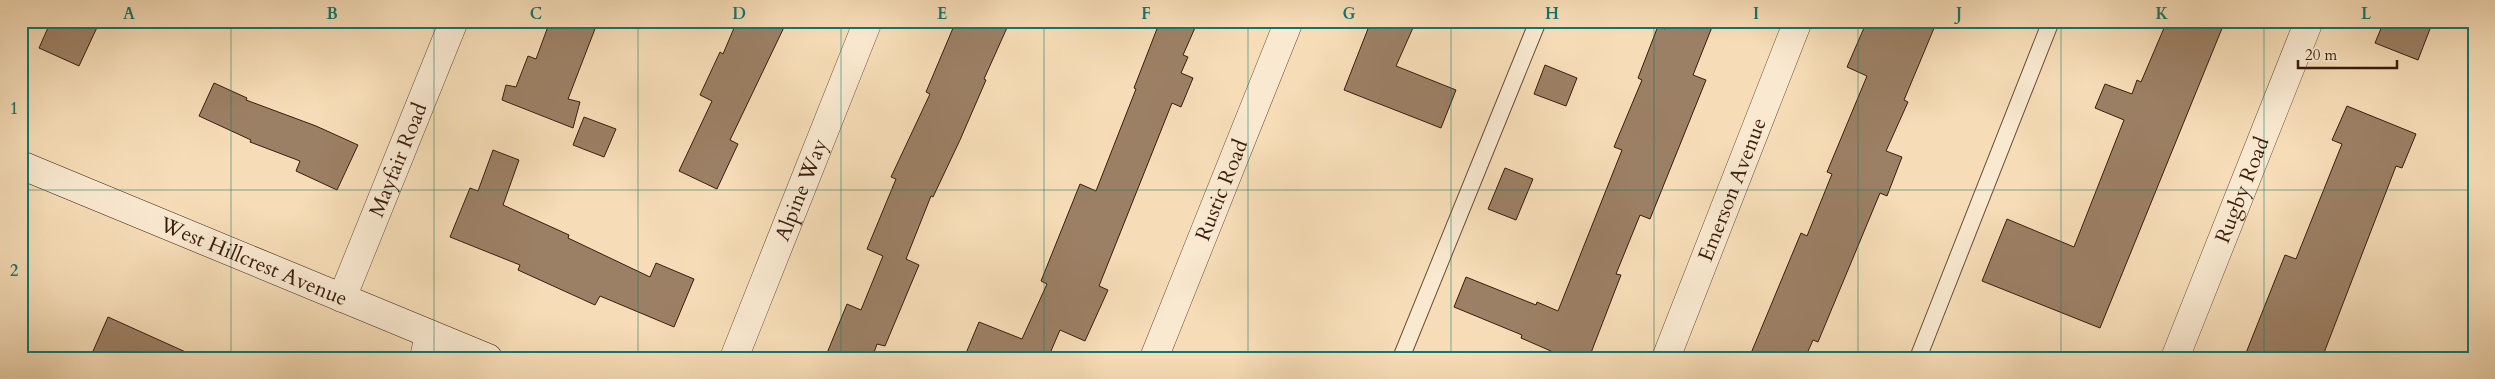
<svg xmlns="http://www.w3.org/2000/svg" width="2495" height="379" viewBox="0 0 2495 379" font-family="Cardo,serif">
<rect width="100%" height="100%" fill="#f6ddb7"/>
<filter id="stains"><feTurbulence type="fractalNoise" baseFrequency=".004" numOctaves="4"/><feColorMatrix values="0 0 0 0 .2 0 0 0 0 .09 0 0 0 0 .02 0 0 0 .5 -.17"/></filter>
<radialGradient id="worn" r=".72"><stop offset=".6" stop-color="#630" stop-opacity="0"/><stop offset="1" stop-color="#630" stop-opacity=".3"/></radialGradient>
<path fill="#9c8065" stroke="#3a1c0d" d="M51,21H100L79,66L39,48Z
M550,21H598L568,99L580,102L573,128L502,100L506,85L516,87L528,56L536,59Z
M737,21H787L730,140L738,144L717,189L679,171L712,101L700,95L720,52L723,54Z
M956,21H1010L984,79L986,80L960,140L933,197L931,196L906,259L919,265L885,346L877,344L872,358H825L847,304L861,310L883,256L867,249L896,179L891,177L930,94L926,92Z
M1160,21H1198L1183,55L1188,57L1181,73L1193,78L1181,107L1172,103L1099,286L1108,290L1085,341L1060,330L1051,351L1065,358H964L979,322L1022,339L1047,284L1041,281L1080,184L1096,191L1136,89L1134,88Z
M1371,21H1416L1396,66L1456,90L1441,128L1344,90Z
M1668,21H1697L1712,27L1693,75L1706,80L1650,219L1640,215L1616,274L1621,275L1589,358H1567L1521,338L1522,335L1454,307L1466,277L1536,305L1537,302L1558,311L1622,150L1614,147L1642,80L1638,78L1658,26L1665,29Z
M1867,21H1937L1904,100L1908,102L1886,151L1902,157L1887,196L1880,193L1818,342L1813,340L1805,358H1749L1801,233L1807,236L1832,174L1827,172L1867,76L1847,67Z
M2167,21H2225L2100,328L1982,281L2007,219L2074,247L2124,120L2095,108L2105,84L2132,94L2137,80L2141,82Z
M2384,21H2433L2418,60L2375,43Z
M1545,65L1577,78L1566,106L1534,94Z
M214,83L247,98L246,100L316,126L358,145L337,190L296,171L300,161L250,142L251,140L199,116Z
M2347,106L2416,134L2402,168L2396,166L2322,358H2244L2285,255L2296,259L2342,144L2332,140Z
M584,117L616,129L604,157L573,145Z
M493,150L519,160L503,205L569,235L568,238L650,277L656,263L694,279L674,327L600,296L595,305L518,270L520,265L450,237L470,188L478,191Z
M1505,168L1533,179L1516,220L1488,209Z
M108,317L199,358H90Z"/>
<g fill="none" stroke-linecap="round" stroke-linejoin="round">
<g stroke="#694c38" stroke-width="18">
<path id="lane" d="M1401,358L1538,21
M1918,358L2051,21"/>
</g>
<g stroke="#694c38" stroke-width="29">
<g id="street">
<path id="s1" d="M342,298L454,21"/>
<path d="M424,358L429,334"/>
<path id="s2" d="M734,358L868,21"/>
<path id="s3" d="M1154,358L1289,21"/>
<path id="s4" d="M1666,358L1798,21"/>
<path id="s5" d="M2175,358L2309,21"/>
</g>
</g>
<g stroke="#3a1c0d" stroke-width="29">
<g id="secondary">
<path id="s6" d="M21,165L488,358"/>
</g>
</g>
<use href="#lane" stroke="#f9e9d0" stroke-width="16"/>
<use href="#street" stroke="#f9e9d0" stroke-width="28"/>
<use href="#secondary" stroke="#f9e9d0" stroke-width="28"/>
</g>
<path fill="none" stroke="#0f766e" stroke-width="1" stroke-opacity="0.55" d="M231,21V358M434,21V358M638,21V358M841,21V358M1044,21V358M1248,21V358M1451,21V358M1654,21V358M1858,21V358M2061,21V358M2264,21V358M21,190H2474"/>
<g text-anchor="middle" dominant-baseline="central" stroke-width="4" stroke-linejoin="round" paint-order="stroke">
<g font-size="21" fill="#3a1c0d" stroke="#f9e9d0">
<text stroke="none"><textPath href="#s1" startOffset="149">Mayfair Road</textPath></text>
<text stroke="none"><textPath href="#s2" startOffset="181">Alpine Way</textPath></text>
<text stroke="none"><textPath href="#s3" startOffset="181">Rustic Road</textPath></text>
<text stroke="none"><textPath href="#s4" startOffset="181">Emerson Avenue</textPath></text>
<text stroke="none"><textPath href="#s5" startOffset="181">Rugby Road</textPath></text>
<text stroke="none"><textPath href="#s6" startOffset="252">West Hillcrest Avenue</textPath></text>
</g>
</g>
<rect width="2495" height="379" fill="none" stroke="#f6ddb7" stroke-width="55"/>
<path d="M2298 60v8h99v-8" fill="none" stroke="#3a1c0d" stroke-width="2.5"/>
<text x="2305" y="60" font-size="15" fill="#3a1c0d" stroke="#f9e9d0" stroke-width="4" paint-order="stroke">20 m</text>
<rect x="28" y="28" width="2440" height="324" fill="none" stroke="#0f766e" stroke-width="2"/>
<g font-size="16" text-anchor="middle" font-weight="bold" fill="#0f766e">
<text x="129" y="19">A</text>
<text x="332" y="19">B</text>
<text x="536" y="19">C</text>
<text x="739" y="19">D</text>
<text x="942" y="19">E</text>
<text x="1146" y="19">F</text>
<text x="1349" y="19">G</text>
<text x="1552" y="19">H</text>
<text x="1756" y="19">I</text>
<text x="1959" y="19">J</text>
<text x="2162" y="19">K</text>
<text x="2366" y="19">L</text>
<text x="14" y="114">1</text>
<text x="14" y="276">2</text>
</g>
<rect width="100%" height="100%" filter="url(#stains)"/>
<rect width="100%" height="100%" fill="url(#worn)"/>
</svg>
